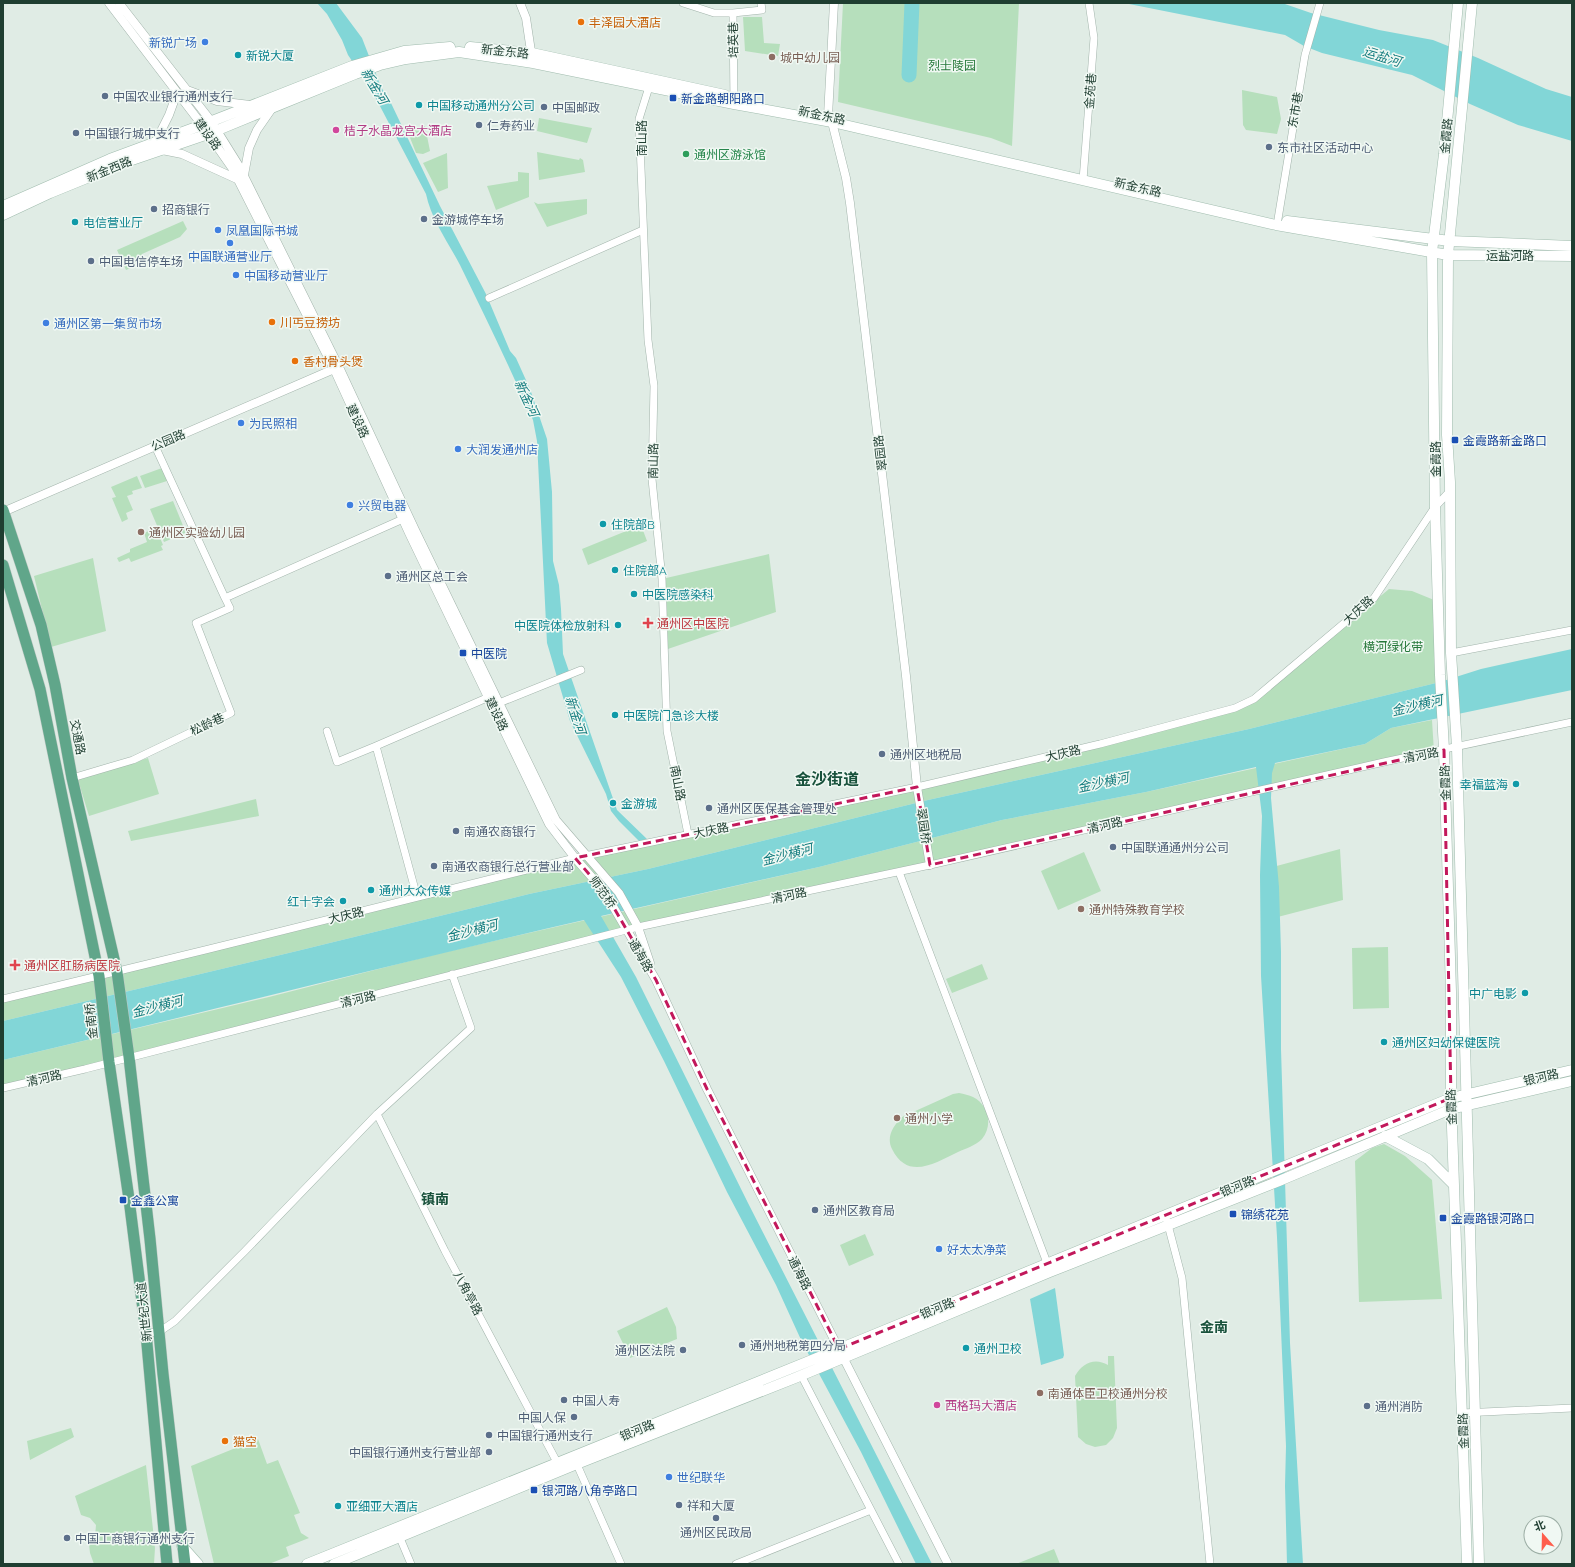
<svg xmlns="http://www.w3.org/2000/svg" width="1575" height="1567" viewBox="0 0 1575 1567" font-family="Quicksand,'Noto Sans SC',sans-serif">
<rect width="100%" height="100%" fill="#e0ece5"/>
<path fill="#b6dfbc" d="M843,3H1019L1012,146L991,138L838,102Z
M743,17H762L764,43L780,44L778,56L745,51Z
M1242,90L1277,97L1281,119L1277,134L1246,130L1243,125Z
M539,118L592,128L587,143L537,131Z
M425,126L430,151L423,154L416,153L407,130Z
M537,152L579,160L580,158L583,160L585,172L539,180Z
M447,153L448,188L438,192L423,163Z
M518,172L529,173V197L496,210L487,186L518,181Z
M587,199V214L547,227L534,202L538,204Z
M183,221L187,229L180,237L142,254L140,260L141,264L126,270L117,250Z
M162,468L167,481L145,488L140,476Z
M137,476L142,488L132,491L133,494L127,496L133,510L126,513L128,519L122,522L112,498L116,497L111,487Z
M173,501L186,533L164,542L150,509Z
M641,525L647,541L588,565L582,549Z
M156,528L163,545L161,546L163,550L131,562L129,558L119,562L117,558L130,552V549L147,542L144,533Z
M769,554L776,612L665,650L662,579Z
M93,558L106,631L51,647L34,576Z
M1389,589L1412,591L1439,602L1440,682L1249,729L928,800L648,869L529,894L297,951L3,1021V999L575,858L917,787L1255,701Z
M1432,720L1434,752L638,927L3,1087V1060L269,997L437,954L819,867L1002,820L1146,792L1365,744L1391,728Z
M148,758L159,794L89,816L78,780Z
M256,799L259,816L131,841L128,831Z
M1340,849L1343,900L1270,919L1269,868Z
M1084,852L1101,891L1058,910L1041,871Z
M1388,947L1389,1008L1353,1009L1352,948Z
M982,964L988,979L952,993L946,979Z
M959,1093C964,1094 969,1095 973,1097C989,1105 993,1126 982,1139C976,1145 965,1149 958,1152C935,1163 908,1181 892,1149C886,1137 893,1126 902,1117L953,1094Z
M1384,1144L1405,1156L1432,1180L1442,1299L1359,1302L1355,1161L1372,1148Z
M865,1234L874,1255L849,1266L840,1245Z
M667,1307L676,1327L677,1339L630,1358L617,1331Z
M1108,1356H1114L1117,1428L1113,1438L1106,1445L1095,1447L1086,1444L1078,1437L1075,1376C1082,1363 1095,1357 1108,1365Z
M71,1428L74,1437L30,1460L27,1441Z
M258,1439L267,1464L278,1460L300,1513L294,1515L301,1533L309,1538L286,1547L289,1556L269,1564H214L191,1466Z
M146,1465L155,1548L154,1564H94L90,1553L89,1544L95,1536L96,1525L90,1518L81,1515L75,1496Z
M1054,1549L1060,1564H1016Z"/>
<path fill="#82d6d7" d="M317,3H336L362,38L381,87L390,101L440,206L486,294L510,351L516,358L530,389L547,439L552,492L553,561L559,585L561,609L563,654L617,810L647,839L639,841L619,821L611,811L606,794L570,721L547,643L537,441L533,420C510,368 485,316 460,265C448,242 431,219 426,194L371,89L348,55L342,40L327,14Z
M1124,3H1282L1311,13L1379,30L1433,40L1478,58L1546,89L1572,97V141L1518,125L1470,104L1412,75L1322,53L1304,46L1285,35Z
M1572,649V690L1391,728L1365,744L1275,763L1272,773L1271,798L1279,887L1281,952V1049L1290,1343L1303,1564H1287L1285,1486L1286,1446L1277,1237L1261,976L1260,875L1262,816L1256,767L1146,792L1002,820L819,867L601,916L636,977L748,1203L932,1564H916L861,1452L802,1342L776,1285L727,1192L664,1061L621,977L584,920C390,965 197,1014 3,1060V1021L297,951L529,894L648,869L928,800L1249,729L1440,682L1481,669Z
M1055,1288L1064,1355L1063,1358L1041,1365L1030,1299Z"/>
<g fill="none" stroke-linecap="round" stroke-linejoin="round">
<path stroke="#82d6d7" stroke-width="15" d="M909,75L912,3"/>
<g stroke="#a2b4ab" stroke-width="8">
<path id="minor" d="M683,3L714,13H733
M649,87L639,119L648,340L654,386L652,479L662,579L667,731L688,834
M734,104L733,13L762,10L761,3
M1083,180L1094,38L1089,3
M1278,219L1305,55L1320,3
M489,298L643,230
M155,446L225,598L403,519
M1451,653L1572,630
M499,703L581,670
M327,731L337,762L376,746
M72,778L133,760L231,713L196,623L230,608L225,598
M899,872L1049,1268
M417,897L376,746L489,697
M3,999L205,950L575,858L917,787L1100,744L1235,708L1254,699L1374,598L1435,507L1450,491
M3,1088L85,1069L638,927L930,865L1384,762L1572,722
M377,1114L445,1251L559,1466
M1167,1221L1182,1278L1210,1564
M146,1333L159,1332L175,1321L245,1251L377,1114L471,1028L452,974
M801,1375L899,1564
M1462,1413L1572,1408
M575,1460L621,1564
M400,1538L411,1564
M736,1564L871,1510"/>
</g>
<g stroke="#a2b4ab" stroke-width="9">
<path id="tertiary" d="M109,3L202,125L232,168L334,369L409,533L549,824L575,858L604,891L656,980L707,1089L948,1564
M119,3L211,121L239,166L338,365L415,530L556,820L619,893L638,927L650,963
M520,3L526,18L532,58
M834,3L828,116L832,122L846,178L850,203L906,676L917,787L930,865
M187,90L217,101L250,105
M155,143L169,115L177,93
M162,150L182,154L239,180
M244,175L249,148L257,130L273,107
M3,512L334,369"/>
</g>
<g stroke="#a0bcae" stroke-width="11">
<path id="secondary" d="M1458,3L1444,154L1432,252L1435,507L1440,675L1444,750L1451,992V1098L1467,1564
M1472,3L1448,255L1447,435L1450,482L1451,653L1457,747L1479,1564
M470,47L532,53L725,95
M3,206L110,159L202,125L352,66L404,51L450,47
M3,215L50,193L126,162L208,134L355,74L380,65L406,59L459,52L533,63L734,104L832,122L1276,225L1448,255L1572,256
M1287,221L1450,241L1572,246
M1385,1136L1428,1159L1454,1185
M182,1546L198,1564
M307,1564L839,1349L1451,1098L1572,1070
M334,1564L577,1464L795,1378L1050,1272L1279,1181L1451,1109L1572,1081"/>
</g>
<g stroke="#c0c9c5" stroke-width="12">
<path id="primary" d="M3,510L41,625L55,685L72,778L117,972L129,1057L150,1239L163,1374L185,1564
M3,565L40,689L99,976L109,1062L129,1199L146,1333L167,1564"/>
</g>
<use href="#minor" stroke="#fff" stroke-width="7"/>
<use href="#tertiary" stroke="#fff" stroke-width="8"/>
<use href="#secondary" stroke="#fff" stroke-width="10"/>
<use href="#primary" stroke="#60a68a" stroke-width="11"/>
</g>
<path fill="none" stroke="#c2185b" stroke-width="3" stroke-dasharray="8 5" stroke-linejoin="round" d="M1444,750L1451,1098L839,1349L707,1089L656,980L604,891L575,858L917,787L930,865Z"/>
<g fill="#e8710a" stroke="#f0f8f3" stroke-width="1.5">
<circle cx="581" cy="22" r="4"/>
<circle cx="272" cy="322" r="4"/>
<circle cx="295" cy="361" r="4"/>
<circle cx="225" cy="1441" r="4"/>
</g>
<g fill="#3f7fe0" stroke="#f0f8f3" stroke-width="1.5">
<circle cx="205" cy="42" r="4"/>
<circle cx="218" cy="230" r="4"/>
<circle cx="230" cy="243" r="4"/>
<circle cx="236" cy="275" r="4"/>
<circle cx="46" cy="323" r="4"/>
<circle cx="241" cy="423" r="4"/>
<circle cx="458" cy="449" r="4"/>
<circle cx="350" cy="505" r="4"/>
<circle cx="939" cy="1249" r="4"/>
<circle cx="669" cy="1477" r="4"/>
</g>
<g fill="#0f9aa8" stroke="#f0f8f3" stroke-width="1.5">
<circle cx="238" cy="55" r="4"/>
<circle cx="419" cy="105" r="4"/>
<circle cx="75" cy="222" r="4"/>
<circle cx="603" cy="524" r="4"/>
<circle cx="615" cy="570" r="4"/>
<circle cx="634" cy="594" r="4"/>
<circle cx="618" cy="625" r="4"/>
<circle cx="615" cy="715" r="4"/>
<circle cx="1516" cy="784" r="4"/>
<circle cx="613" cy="803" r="4"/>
<circle cx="371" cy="890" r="4"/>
<circle cx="343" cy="901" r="4"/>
<circle cx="1525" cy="993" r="4"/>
<circle cx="1384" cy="1042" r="4"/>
<circle cx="966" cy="1348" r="4"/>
<circle cx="338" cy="1506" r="4"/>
</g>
<g fill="#8d6e63" stroke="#f0f8f3" stroke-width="1.5">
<circle cx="772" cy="57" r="4"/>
<circle cx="141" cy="532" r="4"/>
<circle cx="1081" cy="909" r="4"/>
<circle cx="897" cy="1118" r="4"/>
<circle cx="1040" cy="1393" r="4"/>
</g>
<g fill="#5c6f8a" stroke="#f0f8f3" stroke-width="1.5">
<circle cx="105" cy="96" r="4"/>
<circle cx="544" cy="107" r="4"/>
<circle cx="479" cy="125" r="4"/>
<circle cx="76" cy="133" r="4"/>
<circle cx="1269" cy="147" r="4"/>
<circle cx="154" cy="209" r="4"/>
<circle cx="424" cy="219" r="4"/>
<circle cx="91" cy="261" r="4"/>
<circle cx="388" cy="576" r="4"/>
<circle cx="882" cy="754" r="4"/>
<circle cx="709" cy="808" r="4"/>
<circle cx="456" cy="831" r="4"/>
<circle cx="1113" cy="847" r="4"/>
<circle cx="434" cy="866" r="4"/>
<circle cx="815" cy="1210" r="4"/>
<circle cx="742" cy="1345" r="4"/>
<circle cx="683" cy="1350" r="4"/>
<circle cx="564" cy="1400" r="4"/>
<circle cx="1367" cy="1406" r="4"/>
<circle cx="574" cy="1417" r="4"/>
<circle cx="489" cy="1435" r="4"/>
<circle cx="489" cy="1452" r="4"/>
<circle cx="679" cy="1505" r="4"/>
<circle cx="716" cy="1518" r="4"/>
<circle cx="67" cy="1538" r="4"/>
</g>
<g fill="#1a4fb4" stroke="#f0f8f3" stroke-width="1.5">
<rect x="669" y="94" width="8" height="8" rx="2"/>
<rect x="1451" y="436" width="8" height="8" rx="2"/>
<rect x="459" y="649" width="8" height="8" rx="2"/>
<rect x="119" y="1196" width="8" height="8" rx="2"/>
<rect x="1229" y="1210" width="8" height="8" rx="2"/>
<rect x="1439" y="1214" width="8" height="8" rx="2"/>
<rect x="530" y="1486" width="8" height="8" rx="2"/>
</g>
<g fill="#d1479c" stroke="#f0f8f3" stroke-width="1.5">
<circle cx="336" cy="130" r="4"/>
<circle cx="937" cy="1405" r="4"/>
</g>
<circle fill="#2e9e5b" stroke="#f0f8f3" stroke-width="1.5" cx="686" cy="154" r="4"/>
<g fill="#e0444e" stroke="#f0f8f3" stroke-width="1.5">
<path d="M646 617h4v4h4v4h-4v4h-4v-4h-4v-4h4z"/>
<path d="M13 959h4v4h4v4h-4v4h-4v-4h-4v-4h4z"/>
</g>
<g text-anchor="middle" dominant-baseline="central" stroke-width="3" stroke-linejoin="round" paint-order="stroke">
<g font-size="12" fill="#c56008" stroke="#f0f8f3" text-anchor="start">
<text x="589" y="22">丰泽园大酒店</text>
<text x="280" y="322">川丐豆捞坊</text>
<text x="303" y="361">香村骨头煲</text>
<text x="233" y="1441">猫空</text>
</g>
<g font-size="12" fill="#1f3e31" stroke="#f0f8f3">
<text transform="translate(733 40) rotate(-91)">培英巷</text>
<text transform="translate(505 51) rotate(6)">新金东路</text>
<text transform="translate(1090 91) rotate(-86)">金苑巷</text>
<text transform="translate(1295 110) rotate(-80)">东市巷</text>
<text transform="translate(822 115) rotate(12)">新金东路</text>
<text transform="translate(208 134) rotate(54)">建设路</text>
<text transform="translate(1446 136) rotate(-85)">金霞路</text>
<text transform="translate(641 138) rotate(-90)">南山路</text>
<text transform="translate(109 169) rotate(-22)">新金西路</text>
<text transform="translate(1138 187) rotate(13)">新金东路</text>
<text x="1510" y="255">运盐河路</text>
<text transform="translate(358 421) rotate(65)">建设路</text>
<text transform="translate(168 440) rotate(-23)">公园路</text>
<text transform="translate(880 453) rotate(-97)">翠园路</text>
<text transform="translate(1435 459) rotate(-90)">金霞路</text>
<text transform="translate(653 461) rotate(-89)">南山路</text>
<text transform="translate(1358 610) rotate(-42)">大庆路</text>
<text transform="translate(497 714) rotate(64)">建设路</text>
<text transform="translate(207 724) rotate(-25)">松龄巷</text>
<text transform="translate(78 737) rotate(79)">交通路</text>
<text transform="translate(1063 753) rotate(-13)">大庆路</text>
<text transform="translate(1421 755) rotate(-11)">清河路</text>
<text transform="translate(678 783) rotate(79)">南山路</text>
<text transform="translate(1445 783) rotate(-92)">金霞路</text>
<text transform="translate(1105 825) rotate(-13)">清河路</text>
<text transform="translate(924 826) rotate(81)">翠园桥</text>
<text transform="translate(711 830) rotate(-12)">大庆路</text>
<text transform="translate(603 892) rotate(54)">师范桥</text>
<text transform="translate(789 895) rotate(-12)">清河路</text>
<text transform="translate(346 915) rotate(-14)">大庆路</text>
<text transform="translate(641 955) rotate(60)">通海路</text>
<text transform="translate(358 999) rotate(-14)">清河路</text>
<text transform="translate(91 1021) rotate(-96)">金南桥</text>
<text transform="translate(1541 1077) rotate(-13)">银河路</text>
<text transform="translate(44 1078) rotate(-13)">清河路</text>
<text transform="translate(1451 1107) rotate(-92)">金霞路</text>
<text transform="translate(1237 1186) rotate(-22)">银河路</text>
<text transform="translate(800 1273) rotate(63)">通海路</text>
<text transform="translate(468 1293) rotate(62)">八角亭路</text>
<text transform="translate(937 1308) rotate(-22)">银河路</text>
<text transform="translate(144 1312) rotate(-96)">新世纪大道</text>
<text transform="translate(637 1430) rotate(-22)">银河路</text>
<text transform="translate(1463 1431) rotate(-92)">金霞路</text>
</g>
<g font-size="12" fill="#366cbe" stroke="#f0f8f3" text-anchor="start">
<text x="197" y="42" text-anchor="end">新锐广场</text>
<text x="226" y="230">凤凰国际书城</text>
<text x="230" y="256" text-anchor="middle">中国联通营业厅</text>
<text x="244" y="275">中国移动营业厅</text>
<text x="54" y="323">通州区第一集贸市场</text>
<text x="249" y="423">为民照相</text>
<text x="466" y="449">大润发通州店</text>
<text x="358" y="505">兴贸电器</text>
<text x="947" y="1249">好太太净菜</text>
<text x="677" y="1477">世纪联华</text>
</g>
<g font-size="12" fill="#0d838f" stroke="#f0f8f3" text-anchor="start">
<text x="246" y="55">新锐大厦</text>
<text x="427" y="105">中国移动通州分公司</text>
<text x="83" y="222">电信营业厅</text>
<text x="611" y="524">住院部B</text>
<text x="623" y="570">住院部A</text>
<text x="642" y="594">中医院感染科</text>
<text x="610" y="625" text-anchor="end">中医院体检放射科</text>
<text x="623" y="715">中医院门急诊大楼</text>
<text x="1508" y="784" text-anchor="end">幸福蓝海</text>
<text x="621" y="803">金游城</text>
<text x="379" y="890">通州大众传媒</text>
<text x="335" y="901" text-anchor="end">红十字会</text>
<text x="1517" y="993" text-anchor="end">中广电影</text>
<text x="1392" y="1042">通州区妇幼保健医院</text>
<text x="974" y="1348">通州卫校</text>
<text x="346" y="1506">亚细亚大酒店</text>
</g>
<g font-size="12" fill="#785e54" stroke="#f0f8f3" text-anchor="start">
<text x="780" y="57">城中幼儿园</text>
<text x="149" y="532">通州区实验幼儿园</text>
<text x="1089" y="909">通州特殊教育学校</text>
<text x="905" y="1118">通州小学</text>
<text x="1048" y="1393">南通体臣卫校通州分校</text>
</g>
<g font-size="12" fill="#26783a" stroke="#f0f8f3">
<text x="952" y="65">烈士陵园</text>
<text x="1393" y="646">横河绿化带</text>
</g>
<g font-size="12" fill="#4e5e75" stroke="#f0f8f3" text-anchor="start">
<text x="113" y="96">中国农业银行通州支行</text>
<text x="552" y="107">中国邮政</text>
<text x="487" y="125">仁寿药业</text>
<text x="84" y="133">中国银行城中支行</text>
<text x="1277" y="147">东市社区活动中心</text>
<text x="162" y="209">招商银行</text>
<text x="432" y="219">金游城停车场</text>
<text x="99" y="261">中国电信停车场</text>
<text x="396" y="576">通州区总工会</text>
<text x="890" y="754">通州区地税局</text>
<text x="717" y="808">通州区医保基金管理处</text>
<text x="464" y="831">南通农商银行</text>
<text x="1121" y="847">中国联通通州分公司</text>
<text x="442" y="866">南通农商银行总行营业部</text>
<text x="823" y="1210">通州区教育局</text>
<text x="750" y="1345">通州地税第四分局</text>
<text x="675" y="1350" text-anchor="end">通州区法院</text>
<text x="572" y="1400">中国人寿</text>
<text x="1375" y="1406">通州消防</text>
<text x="566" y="1417" text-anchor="end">中国人保</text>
<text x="497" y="1435">中国银行通州支行</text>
<text x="481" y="1452" text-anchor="end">中国银行通州支行营业部</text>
<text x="687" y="1505">祥和大厦</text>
<text x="716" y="1532" text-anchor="middle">通州区民政局</text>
<text x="75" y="1538">中国工商银行通州支行</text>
</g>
<g font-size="12" fill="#164399" stroke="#f0f8f3" text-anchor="start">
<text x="681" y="98">新金路朝阳路口</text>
<text x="1463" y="440">金霞路新金路口</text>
<text x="471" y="653">中医院</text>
<text x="131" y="1200">金鑫公寓</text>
<text x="1241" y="1214">锦绣花苑</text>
<text x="1451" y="1218">金霞路银河路口</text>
<text x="542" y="1490">银河路八角亭路口</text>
</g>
<g font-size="12" fill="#b23c85" stroke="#f0f8f3" text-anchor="start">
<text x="344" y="130">桔子水晶龙宫大酒店</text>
<text x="945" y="1405">西格玛大酒店</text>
</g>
<g font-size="12" fill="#27864d" stroke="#f0f8f3" text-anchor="start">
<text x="694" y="154">通州区游泳馆</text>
</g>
<g font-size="12" fill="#be3a42" stroke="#f0f8f3" text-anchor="start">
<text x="657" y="623">通州区中医院</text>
<text x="24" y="965">通州区肛肠病医院</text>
</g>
<g font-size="13" font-style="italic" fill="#147d7f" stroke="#f0f8f3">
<text transform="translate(1382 56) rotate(17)">运盐河</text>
<text transform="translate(375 86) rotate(59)">新金河</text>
<text transform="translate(527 398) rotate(65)">新金河</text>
<text transform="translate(1417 705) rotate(-13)">金沙横河</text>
<text transform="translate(576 715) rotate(72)">新金河</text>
<text transform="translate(1103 782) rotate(-12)">金沙横河</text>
<text transform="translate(787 854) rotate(-14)">金沙横河</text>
<text transform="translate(472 930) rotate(-14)">金沙横河</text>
<text transform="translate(157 1006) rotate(-14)">金沙横河</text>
</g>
<g font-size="14" font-weight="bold" fill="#19523c" stroke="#f0f8f3">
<text x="435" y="1199">镇南</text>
<text x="1214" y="1327">金南</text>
</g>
<g font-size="16" font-weight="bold" fill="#19523c" stroke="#f0f8f3">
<text x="827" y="779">金沙街道</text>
</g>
</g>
<rect width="1575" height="1567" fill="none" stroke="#1f3e31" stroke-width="8"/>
<g transform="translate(1543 1535) rotate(340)"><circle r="19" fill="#f0f8f3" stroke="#9caea5"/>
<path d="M0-3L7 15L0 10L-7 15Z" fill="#fe5e4c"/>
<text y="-6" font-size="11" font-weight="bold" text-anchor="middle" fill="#1f3e31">北</text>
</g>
</svg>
